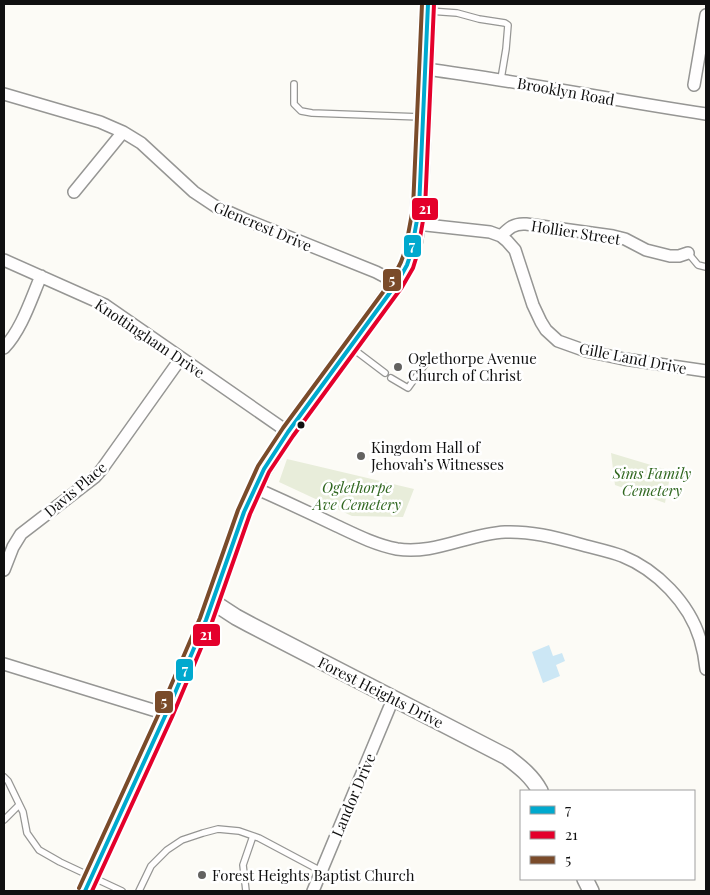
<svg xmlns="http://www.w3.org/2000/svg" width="710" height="895" viewBox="0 0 710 895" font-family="'Playfair Display',serif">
<rect width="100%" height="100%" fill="#fcfbf6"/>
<path fill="#e8edda" d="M611,453L671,471L665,503L615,485Z
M287,459L414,489L403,517L352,516L279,482Z"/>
<path fill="#cce7f5" d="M549,645L553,656L562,653L565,661L556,665L560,676L543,683L532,652Z"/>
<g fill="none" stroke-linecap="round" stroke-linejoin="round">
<g stroke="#969694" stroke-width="8">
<path id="service" d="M429,11L457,13L479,19L505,23L508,25L506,49L501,79
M294,84V104L301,111L312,113L421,117
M688,253L698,265L706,267
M352,348L385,373
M391,378L408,388L426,363
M4,777L8,781L23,812L27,833L39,850L60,862L122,891
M4,820L19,805
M139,891L151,866L167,850L182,840L203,833L218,829L239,831L259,838L321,871
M246,891L243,865L253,836"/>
</g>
<g stroke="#969694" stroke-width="14">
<path id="minor" d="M425,69C519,81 612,100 706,114
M694,85L706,15
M4,94L100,122L123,132L141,143L194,192L215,206L244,219L376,272L397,283
M74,192L123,132
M417,224L490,232L501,236L507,241L515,250L533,305L541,322L546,330L558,341L586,351L624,359L706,371
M501,236C509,228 514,223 526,224L613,236L625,239L646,250L670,256H679L688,253
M4,260L105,305L288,432
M4,348C22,329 31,299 41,276
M255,488C282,500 310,513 337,526C356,535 376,545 397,549C434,555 468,534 505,532C530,531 554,537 579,544C593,548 608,551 622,556C657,570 689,603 700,639C703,649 705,659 706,669
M4,570L13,547L21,534L95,477L102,469L181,358
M4,664L166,714
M313,891L393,699"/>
</g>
<g stroke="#969694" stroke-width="18">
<path id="tertiary" d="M213,602L236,617L249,624L507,757C520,767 532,776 540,791
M585,879L591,891"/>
</g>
<g stroke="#8d8c8a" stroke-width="19">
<path id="secondary" d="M85,891L166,714L206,620L244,512L264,469L288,432L397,283L407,265L411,253L414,241L419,209L428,4"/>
</g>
<use href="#service" stroke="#fffefe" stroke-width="5.5"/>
<use href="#minor" stroke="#fffefe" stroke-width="11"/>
<use href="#tertiary" stroke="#fffefe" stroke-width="15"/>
<use href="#secondary" stroke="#f5f4eb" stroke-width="16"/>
<g stroke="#fff" stroke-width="8">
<path id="bus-1" d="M85,891L166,714L206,620L244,512L264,469L288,432L397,283L407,265L411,253L419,209L428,4"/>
</g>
<g stroke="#fff" stroke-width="8">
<path id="bus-2" d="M92,891L172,717L212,622L250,514L269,472L293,436L402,287L413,268L417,255L425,209L434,4"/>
</g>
<g stroke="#fff" stroke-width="8">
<path id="bus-3" d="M79,888L160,711L200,618L238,510L258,466L283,428L392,280L401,262L405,251L413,208L422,4"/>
</g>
<use href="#bus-1" stroke="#00a9ce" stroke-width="4"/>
<use href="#bus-2" stroke="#e4002b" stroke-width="4"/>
<use href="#bus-3" stroke="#7a4b2a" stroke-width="4"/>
</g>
<g fill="#636260" stroke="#fff" stroke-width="2">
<circle cx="398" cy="367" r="5"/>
<circle cx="361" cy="456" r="5"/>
<circle cx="202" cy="875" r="5"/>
</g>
<circle fill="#101010" stroke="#fff" stroke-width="2" cx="301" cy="425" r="4.5"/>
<g text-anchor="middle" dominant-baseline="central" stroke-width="5" stroke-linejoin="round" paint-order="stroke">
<g font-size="15" fill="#101010" stroke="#fff">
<text transform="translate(566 91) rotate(10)">Brooklyn Road</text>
<text transform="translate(263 226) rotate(23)">Glencrest Drive</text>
<text transform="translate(576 232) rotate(9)">Hollier Street</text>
<text transform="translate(150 338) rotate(34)">Knottingham Drive</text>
<text transform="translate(633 358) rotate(11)">Gille Land Drive</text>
<text transform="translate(75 489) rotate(-40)">Davis Place</text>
<text transform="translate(381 692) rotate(27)">Forest Heights Drive</text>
<text transform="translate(353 795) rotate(-67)">Landor Drive</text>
</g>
<g font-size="15" fill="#101010" stroke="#fff" text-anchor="start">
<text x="408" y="358">Oglethorpe Avenue<tspan x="408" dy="17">Church of Christ</tspan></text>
<text x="371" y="447">Kingdom Hall of<tspan x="371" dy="17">Jehovah’s Witnesses</tspan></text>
<text x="212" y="875">Forest Heights Baptist Church</text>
</g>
<g font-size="15" font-style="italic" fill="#306720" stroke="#fff">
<text x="652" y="473">Sims Family<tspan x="652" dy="17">Cemetery</tspan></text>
<text x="357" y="487">Oglethorpe<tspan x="357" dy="17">Ave Cemetery</tspan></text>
</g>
</g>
<g stroke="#fff" stroke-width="2">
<rect x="411" y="197" width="28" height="24" rx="5" fill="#e4002b"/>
<rect x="403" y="234" width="19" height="24" rx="5" fill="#00a9ce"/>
<rect x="382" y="268" width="20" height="24" rx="5" fill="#7a4b2a"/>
<rect x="192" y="623" width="29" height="24" rx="5" fill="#e4002b"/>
<rect x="175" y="658" width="19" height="24" rx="5" fill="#00a9ce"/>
<rect x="154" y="690" width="20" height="24" rx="5" fill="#7a4b2a"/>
</g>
<g font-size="14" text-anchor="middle" font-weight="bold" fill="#fff">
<text x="425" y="214">21</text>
<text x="412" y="251">7</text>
<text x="392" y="285">5</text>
<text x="206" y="640">21</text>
<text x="185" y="675">7</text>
<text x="164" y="707">5</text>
</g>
<rect width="710" height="895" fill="none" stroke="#101010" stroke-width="10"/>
<rect x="520" y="790" width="175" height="90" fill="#ffffff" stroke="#9f9f9f"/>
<rect x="530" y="806" width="25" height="8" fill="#00a9ce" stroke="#9f9f9f"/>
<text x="565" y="815" font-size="15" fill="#101010">7</text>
<rect x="530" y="831" width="25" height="8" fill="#e4002b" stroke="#9f9f9f"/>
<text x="565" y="840" font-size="15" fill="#101010">21</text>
<rect x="530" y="856" width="25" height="8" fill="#7a4b2a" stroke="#9f9f9f"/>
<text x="565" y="865" font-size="15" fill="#101010">5</text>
</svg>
